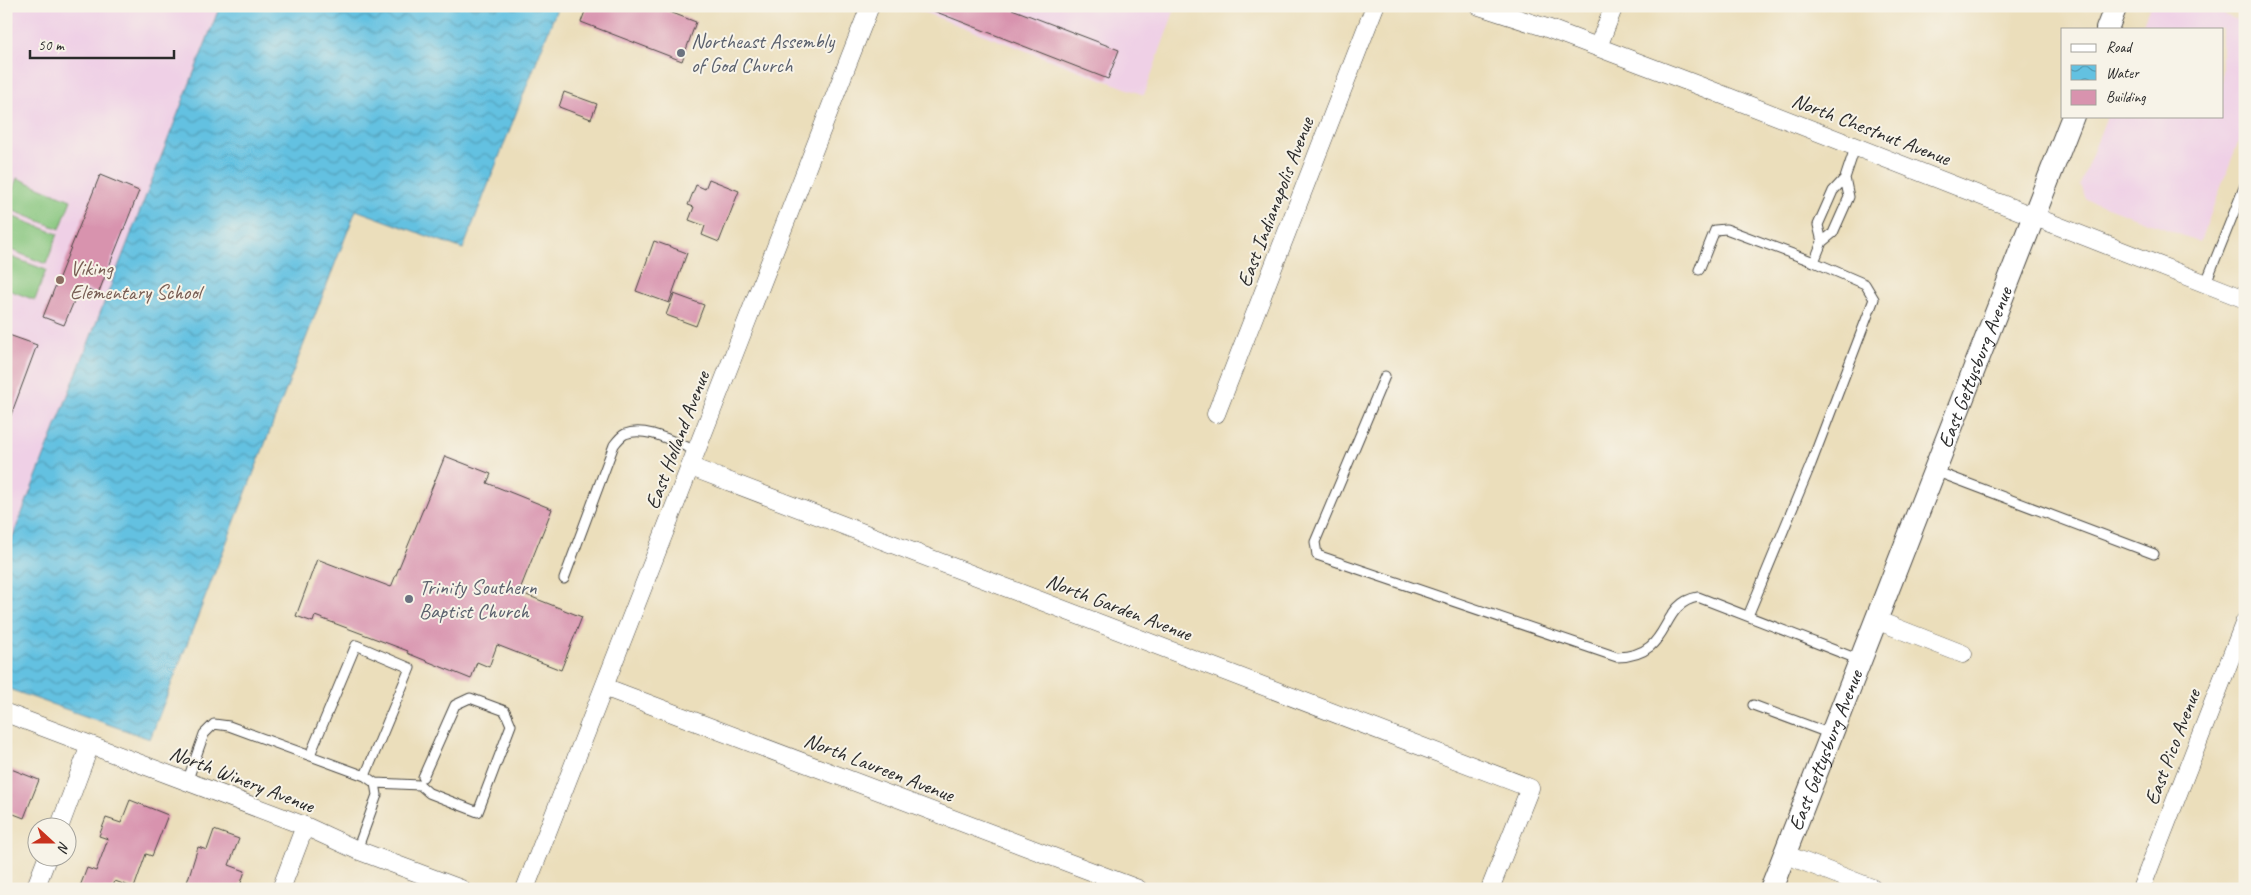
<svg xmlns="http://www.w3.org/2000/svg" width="2251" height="895" viewBox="0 0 2251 895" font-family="Caveat,sans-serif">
<defs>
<pattern id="water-waves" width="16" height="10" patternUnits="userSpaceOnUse" patternTransform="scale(1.25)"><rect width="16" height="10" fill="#63c1e1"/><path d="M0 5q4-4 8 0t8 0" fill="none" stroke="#529db7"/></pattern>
</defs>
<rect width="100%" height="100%" fill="#f7f3e8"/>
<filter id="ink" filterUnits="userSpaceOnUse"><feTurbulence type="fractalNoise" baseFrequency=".02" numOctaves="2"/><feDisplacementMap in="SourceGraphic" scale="10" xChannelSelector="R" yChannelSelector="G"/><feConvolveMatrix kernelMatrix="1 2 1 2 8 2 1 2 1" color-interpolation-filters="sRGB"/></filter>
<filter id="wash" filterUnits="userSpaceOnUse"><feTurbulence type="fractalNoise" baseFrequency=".0096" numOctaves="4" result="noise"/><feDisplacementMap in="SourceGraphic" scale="20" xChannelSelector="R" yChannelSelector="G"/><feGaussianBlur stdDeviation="1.12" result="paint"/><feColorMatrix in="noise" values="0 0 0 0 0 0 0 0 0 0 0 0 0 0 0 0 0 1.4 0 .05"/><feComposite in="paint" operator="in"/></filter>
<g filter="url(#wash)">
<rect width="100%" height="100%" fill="#ebdebb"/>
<path fill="#efd0e6" d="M6,6H220L6,554Z
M907,6H1176L1144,95Z
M2150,6H2203L2245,23V124L2200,242L2086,199L2080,185L2107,116H2222V29H2141Z"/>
<path fill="#85c57d" stroke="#587854" d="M17,178L71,200L60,229L6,208Z
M6,214L58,234L46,264L6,248Z
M6,255L46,270L35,300L6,289Z"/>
<path fill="url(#water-waves)" stroke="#477686" d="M220,6H558L463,249L356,210L150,739L6,688V554Z"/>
<g id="blocks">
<path fill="#d893ae" d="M587,6H654L696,22L682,61L581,22Z
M921,6H1004L1119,50L1108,79Z
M564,92L597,104L591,119L559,107Z
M100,175L139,191L98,294L80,287L64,325L43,317Z
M709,179L739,191L719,242L702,235L705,226L689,220L694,207L688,205L696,185L705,189Z
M654,241L687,253L669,303L636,291Z
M674,294L704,305L696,326L666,315Z
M6,334L37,345L8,423H6Z
M445,456L491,474L487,483L552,509L519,592L582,617L561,670L497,645L489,667L477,662L471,679L407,653L408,651L315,616L313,622L296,616L317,559L391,587Z
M6,767L39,780L24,818L6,811Z
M130,800L168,815L152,856L146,854L134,888L115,881L112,889H79L87,868L96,871L108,839L99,836L106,818L121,823Z
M214,830L239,839L229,865L245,871L239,889H185L198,847L207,850Z"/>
</g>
</g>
<g filter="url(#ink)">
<use href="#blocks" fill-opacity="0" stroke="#484641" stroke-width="1"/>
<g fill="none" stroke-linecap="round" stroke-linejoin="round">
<g stroke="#484641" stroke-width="11">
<path id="service" d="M1822,242L1818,225L1833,191L1845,178L1855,148
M1699,270L1715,230L1726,229L1814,262
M2205,285L2245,185
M1385,376L1315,542L1317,555L1617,657C1674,656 1657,604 1698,597L1860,660
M1935,471L2154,554
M564,579L614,445C617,441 621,436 625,434C646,425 677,444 697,451
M1748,616L1811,464L1874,299L1865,284L1814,262L1822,242L1833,233L1849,197L1845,178
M1753,705L1831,734
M310,755L356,645L410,668L365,776
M187,782L204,734L214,724L229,726L365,776L375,783L377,795L357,850
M375,783L420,785L429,793L478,812L511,725L505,711L470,698L455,705L423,777"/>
</g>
<g stroke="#484641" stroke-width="19">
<path id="minor" d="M1479,6L1547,28L1700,86L2245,299
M1598,47L1614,6
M1216,414L1375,6
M691,467L1530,788L1490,889
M1876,620L1963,654
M604,687L1138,889
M6,713L305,826L357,850L461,889
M59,828L90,745
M1784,854L1872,888
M35,889L47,858
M281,889L305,826
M525,889L870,6
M2141,889L2245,621"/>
</g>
<g stroke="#484641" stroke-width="24">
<g id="tertiary">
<path d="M2107,29L2116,6"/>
<path id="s1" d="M1771,889L2073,116"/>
</g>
</g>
<use href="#service" stroke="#fff" stroke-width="9"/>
<use href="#minor" stroke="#fff" stroke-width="18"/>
<use href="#tertiary" stroke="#fff" stroke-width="22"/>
</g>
</g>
<g fill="#6b7280" stroke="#f7f3e8" stroke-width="2">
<circle cx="681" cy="53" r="5"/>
<circle cx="409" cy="599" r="5"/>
</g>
<circle fill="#8d6e63" stroke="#f7f3e8" stroke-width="2" cx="60" cy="280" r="5"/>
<g text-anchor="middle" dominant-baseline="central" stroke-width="4" stroke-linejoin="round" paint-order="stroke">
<g font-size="21" fill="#5b616d" stroke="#f7f3e8" text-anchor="start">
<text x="691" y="41">Northeast Assembly<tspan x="691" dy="24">of God Church</tspan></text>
<text x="419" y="587">Trinity Southern<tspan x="419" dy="24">Baptist Church</tspan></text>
</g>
<g font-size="21" fill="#2b2b2b" stroke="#f7f3e8">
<text transform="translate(1871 129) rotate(21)">North Chestnut Avenue</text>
<text transform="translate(1275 202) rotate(-69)">East Indianapolis Avenue</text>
<text stroke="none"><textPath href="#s1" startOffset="560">East Gettysburg Avenue</textPath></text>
<text transform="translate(677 440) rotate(-69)">East Holland Avenue</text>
<text transform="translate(1119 607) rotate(21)">North Garden Avenue</text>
<text transform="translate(2172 747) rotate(-69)">East Pico Avenue</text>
<text stroke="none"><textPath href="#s1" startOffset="149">East Gettysburg Avenue</textPath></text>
<text transform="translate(879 767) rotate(21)">North Laureen Avenue</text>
<text transform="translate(242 779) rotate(21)">North Winery Avenue</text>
</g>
<g font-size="21" fill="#785e54" stroke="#f7f3e8" text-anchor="start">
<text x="70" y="268">Viking<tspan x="70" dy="24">Elementary School</tspan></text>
</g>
</g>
<rect width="2251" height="895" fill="none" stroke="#f7f3e8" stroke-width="25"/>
<rect x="2061" y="28" width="162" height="90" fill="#f7f3e8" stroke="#a5a39c"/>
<rect x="2071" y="44" width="25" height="8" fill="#ffffff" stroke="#a5a39c"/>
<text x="2106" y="52" font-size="15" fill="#2b2b2b">Road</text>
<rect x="2071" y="65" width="25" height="15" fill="url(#water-waves)" stroke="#a5a39c"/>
<text x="2106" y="78" font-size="15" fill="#2b2b2b">Water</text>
<rect x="2071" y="90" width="25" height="15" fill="#d893ae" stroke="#a5a39c"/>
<text x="2106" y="102" font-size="15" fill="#2b2b2b">Building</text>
<g transform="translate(52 842) rotate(111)"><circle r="24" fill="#f7f3e8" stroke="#a5a39c"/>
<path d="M0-4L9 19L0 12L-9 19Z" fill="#c8321e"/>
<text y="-8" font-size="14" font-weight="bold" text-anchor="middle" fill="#2b2b2b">N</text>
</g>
<path d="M30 50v8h144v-8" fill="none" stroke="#2b2b2b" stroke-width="2.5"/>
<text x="38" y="50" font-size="15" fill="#2b2b2b" stroke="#f7f3e8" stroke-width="4" paint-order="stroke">50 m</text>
</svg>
